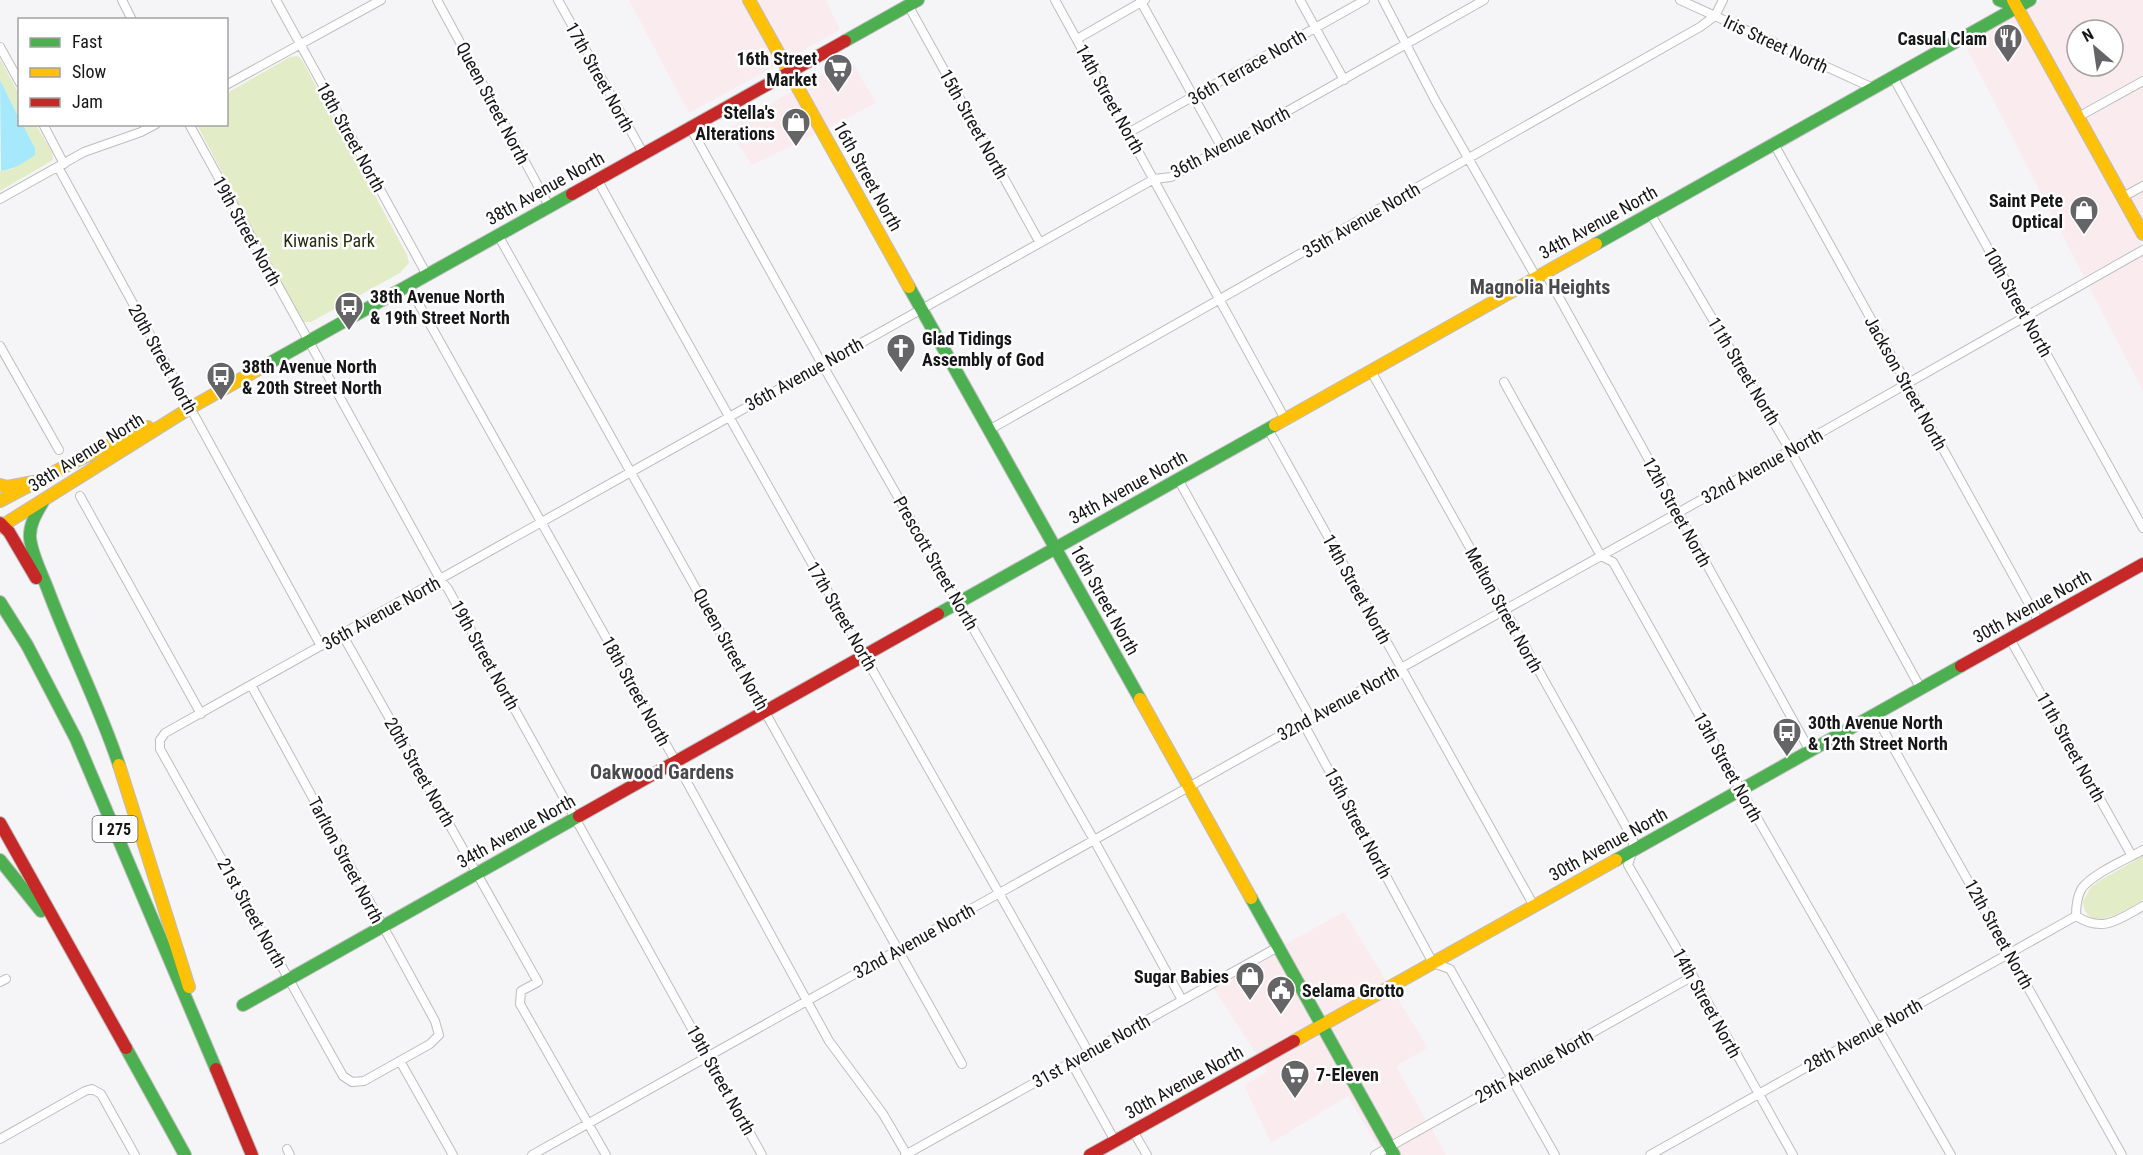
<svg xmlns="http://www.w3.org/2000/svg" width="2143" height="1155" viewBox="0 0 2143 1155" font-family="'Roboto Condensed',sans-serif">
<rect width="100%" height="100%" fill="#f5f5f8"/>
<path fill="#faebee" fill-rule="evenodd" d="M629,0H744L779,64L689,113Z
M754,0H826L840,30L787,59Z
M2041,0H2143V75L2078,111L2022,11ZM2077,30H2113V66H2077Z
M2014,15L2142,245L2084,277L1964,43Z
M850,58L876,103L826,129L802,86Z
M2143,87V180L2122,191L2083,120Z
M794,90L818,133L752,165L728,129Z
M2143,192V228L2128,201Z
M2143,256V391L2089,287Z
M1344,912L1387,982L1323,1018L1282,946Z
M1276,954L1315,1023L1257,1055L1214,989Z
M1393,991L1428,1048L1396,1066L1426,1120L1391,1140L1328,1028Z
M1320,1032L1383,1145L1378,1147L1348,1096L1271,1143L1244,1085L1267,1072L1263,1064Z
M1432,1129L1446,1155H1399L1396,1149Z"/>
<path fill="#e2edc8" d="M298,56L302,60L407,255L409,263L400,273L311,322H304L300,318L197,125L226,124L227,93L290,57Z
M0,59L19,94V118L0,80Z
M23,125H36L52,152L53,160L0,191V171L12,169L35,148Z
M2143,856V900C2127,909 2085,937 2083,901L2091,887L2099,881Z"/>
<path fill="#a7e9fc" d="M0,80L19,118L20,124L23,125L35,148V155C24,163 14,169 1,171Z"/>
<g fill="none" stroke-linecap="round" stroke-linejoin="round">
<g stroke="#bdbdbf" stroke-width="10">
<path id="street" d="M122,0L132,20
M276,0L427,275
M437,0L549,206
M558,0L643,153
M1055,0L1285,419
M1140,0L1222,148
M1300,0L1344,80
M1383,0L1435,100L1536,277
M1680,0L1873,88
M908,5L1040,243
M1077,39L1145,0
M0,47L20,83
M1893,77L2143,528
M226,85L381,0
M2078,117L2143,81
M43,124L64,164
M189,124L440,579L448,589L762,1155
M690,127L822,364L1094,840L1182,1000
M1128,133L1365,0
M1774,144L2039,622
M58,167L321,646
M597,179C757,472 926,761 1089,1053
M2123,197L2143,186
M0,199L84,152L141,132L156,124
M1650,213L1790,450L1921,689
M498,235L962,1064
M1545,272L1810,751
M408,285L676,762L829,1041L883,1114L907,1155
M0,346L59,450
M1371,371L1633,839V850L1628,865L1693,976L1793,1155
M1504,382L1601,556L1613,562L1741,790L1951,1155
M1268,429L1534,906
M989,430L1700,27L1715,16L1723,0
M1178,479L1308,713L1307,730L1433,963L1450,969L1555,1155
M80,496L201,714
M342,634L538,982L521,991L520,1004L606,1155
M2010,639L2132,856
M251,685L435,1021L439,1035L430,1044L364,1081L352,1082L343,1076L160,749V740L165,733L1154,179L1171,177L1484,0
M1875,715L2122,1155
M2076,916C2076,907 2077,896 2082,888C2094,873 2125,860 2143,850
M2076,916C2103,933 2118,920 2143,906
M0,982L6,979
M400,1061L453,1155
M1071,1062L1115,1141
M1133,1131L1147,1155
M0,1139L85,1091L92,1089L101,1094L135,1155
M287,1149L290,1155
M532,1155L1790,450L2143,250
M905,1155L1278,947
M1375,1155L1693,976
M1650,1155L2076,916"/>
</g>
<g stroke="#bdbdbf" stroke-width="14">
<path id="fast" d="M1999,0L2017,7
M845,41L918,0
M1596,244L2030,0
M909,287L1140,699
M266,365L572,194
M44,500C37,512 29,524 30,538C32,556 42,574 48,590C70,649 99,705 119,765
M0,602L27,645L76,739L216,1069
M938,614L1275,425
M0,860L41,911
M1616,860L1961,666
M1251,898L1394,1155
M243,1005L579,816
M126,1048L185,1155"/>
</g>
<g stroke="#bdbdbf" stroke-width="14">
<path id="slow" d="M749,0L909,287
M2013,0L2143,234
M1275,425L1596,244
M0,485L7,487L34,482
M0,501L68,465L148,427
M0,527L190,408L266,365
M1140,699L1251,898
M119,765L189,987
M1294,1041L1616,860"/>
</g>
<g stroke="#bdbdbf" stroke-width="14">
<path id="jam" d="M572,194L845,41
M0,523L9,532L36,578
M1961,666L2143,564
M579,816L938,614
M0,823L126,1048
M216,1069L252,1155
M1090,1155L1294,1041"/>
</g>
<use href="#street" stroke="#fefefe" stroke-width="8"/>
<use href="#fast" stroke="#4caf50" stroke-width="12"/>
<use href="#slow" stroke="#ffc107" stroke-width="12"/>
<use href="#jam" stroke="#c62828" stroke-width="12"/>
</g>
<defs>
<g id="restaurant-pin" transform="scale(1.5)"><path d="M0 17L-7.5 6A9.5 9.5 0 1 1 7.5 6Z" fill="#656567" stroke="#fff"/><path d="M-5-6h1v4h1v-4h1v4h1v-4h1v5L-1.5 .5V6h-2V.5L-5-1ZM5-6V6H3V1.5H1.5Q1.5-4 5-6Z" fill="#fff"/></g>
<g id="supermarket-pin" transform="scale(1.5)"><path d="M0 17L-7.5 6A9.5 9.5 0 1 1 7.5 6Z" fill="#656567" stroke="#fff"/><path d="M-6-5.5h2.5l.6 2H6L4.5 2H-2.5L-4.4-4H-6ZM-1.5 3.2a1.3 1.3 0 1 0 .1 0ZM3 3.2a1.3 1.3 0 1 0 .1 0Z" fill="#fff"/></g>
<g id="shop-pin" transform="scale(1.5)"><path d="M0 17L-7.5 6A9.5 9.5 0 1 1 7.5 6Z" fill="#656567" stroke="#fff"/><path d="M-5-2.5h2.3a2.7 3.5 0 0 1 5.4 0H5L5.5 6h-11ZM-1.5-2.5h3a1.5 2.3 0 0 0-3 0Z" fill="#fff"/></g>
<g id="bus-pin" transform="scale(1.5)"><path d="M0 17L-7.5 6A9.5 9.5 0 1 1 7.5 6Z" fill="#656567" stroke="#fff"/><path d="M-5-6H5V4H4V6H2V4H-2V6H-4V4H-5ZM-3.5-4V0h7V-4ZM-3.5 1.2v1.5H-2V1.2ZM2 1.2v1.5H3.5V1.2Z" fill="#fff"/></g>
<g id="church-pin" transform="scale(1.5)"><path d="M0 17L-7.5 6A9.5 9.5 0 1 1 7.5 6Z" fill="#656567" stroke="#fff"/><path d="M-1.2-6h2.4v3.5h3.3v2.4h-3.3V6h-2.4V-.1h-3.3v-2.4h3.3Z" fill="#fff"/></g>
<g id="civic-pin" transform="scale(1.5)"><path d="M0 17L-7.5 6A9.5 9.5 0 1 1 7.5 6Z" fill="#656567" stroke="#fff"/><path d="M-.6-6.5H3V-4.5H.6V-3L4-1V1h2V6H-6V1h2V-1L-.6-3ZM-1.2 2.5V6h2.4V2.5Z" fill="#fff"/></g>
</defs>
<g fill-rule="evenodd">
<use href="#restaurant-pin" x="2008" y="38"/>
<use href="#supermarket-pin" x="838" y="68"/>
<use href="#shop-pin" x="796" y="122"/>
<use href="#shop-pin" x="2084" y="210"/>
<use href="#bus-pin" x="349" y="306"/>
<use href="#church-pin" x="901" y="348"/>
<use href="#bus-pin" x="221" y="376"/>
<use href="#bus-pin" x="1787" y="732"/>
<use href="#shop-pin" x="1250" y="976"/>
<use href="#civic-pin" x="1281" y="990"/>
<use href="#supermarket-pin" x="1295" y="1074"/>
</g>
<g text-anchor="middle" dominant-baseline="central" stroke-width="5" stroke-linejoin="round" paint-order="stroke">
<rect fill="#fff" stroke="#5d5d5e" stroke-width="1.5" x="92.5" y="816" width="45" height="26" rx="4.5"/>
<g font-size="16" font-weight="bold" fill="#171719">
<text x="115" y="829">I 275</text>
</g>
<g font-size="18" font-weight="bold" fill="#171719" stroke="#fff" text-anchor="start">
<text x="1987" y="38" text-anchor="end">Casual Clam</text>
<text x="817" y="58" text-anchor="end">16th Street<tspan x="817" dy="21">Market</tspan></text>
<text x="775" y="112" text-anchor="end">Stella's<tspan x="775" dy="21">Alterations</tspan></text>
<text x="2063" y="200" text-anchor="end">Saint Pete<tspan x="2063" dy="21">Optical</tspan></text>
<text x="370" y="296">38th Avenue North<tspan x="370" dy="21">&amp; 19th Street North</tspan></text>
<text x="922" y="338">Glad Tidings<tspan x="922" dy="21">Assembly of God</tspan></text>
<text x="242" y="366">38th Avenue North<tspan x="242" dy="21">&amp; 20th Street North</tspan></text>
<text x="1808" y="722">30th Avenue North<tspan x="1808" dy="21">&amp; 12th Street North</tspan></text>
<text x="1229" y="976" text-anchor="end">Sugar Babies</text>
<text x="1302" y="990">Selama Grotto</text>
<text x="1316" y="1074">7-Eleven</text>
</g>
<g font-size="18" fill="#171719" stroke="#fff">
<text transform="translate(1776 44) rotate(25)">Iris Street North</text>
<text transform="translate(1247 67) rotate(-30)">36th Terrace North</text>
<text transform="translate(600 77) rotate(61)">17th Street North</text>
<text transform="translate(1110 99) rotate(61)">14th Street North</text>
<text transform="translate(493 103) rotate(62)">Queen Street North</text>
<text transform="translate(974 124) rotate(61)">15th Street North</text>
<text transform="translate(351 137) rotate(61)">18th Street North</text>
<text transform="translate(1230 142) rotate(-28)">36th Avenue North</text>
<text transform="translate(868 176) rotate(61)">16th Street North</text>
<text transform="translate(545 188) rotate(-29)">38th Avenue North</text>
<text transform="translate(1361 220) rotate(-30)">35th Avenue North</text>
<text transform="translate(1598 222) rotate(-29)">34th Avenue North</text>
<text transform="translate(247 231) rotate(61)">19th Street North</text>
<text transform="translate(2018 302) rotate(61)">10th Street North</text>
<text transform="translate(163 359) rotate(61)">20th Street North</text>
<text transform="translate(1744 371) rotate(59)">11th Street North</text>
<text transform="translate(804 374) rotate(-29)">36th Avenue North</text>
<text transform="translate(1906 383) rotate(61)">Jackson Street North</text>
<text transform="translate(86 452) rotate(-32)">38th Avenue North</text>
<text transform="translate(1762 466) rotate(-29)">32nd Avenue North</text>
<text transform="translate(1128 487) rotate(-29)">34th Avenue North</text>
<text transform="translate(1677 512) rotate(61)">12th Street North</text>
<text transform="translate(936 563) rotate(60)">Prescott Street North</text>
<text transform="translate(1357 589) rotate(61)">14th Street North</text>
<text transform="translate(1105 600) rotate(61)">16th Street North</text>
<text transform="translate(2032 606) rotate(-29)">30th Avenue North</text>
<text transform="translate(1504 610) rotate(61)">Melton Street North</text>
<text transform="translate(381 613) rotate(-29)">36th Avenue North</text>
<text transform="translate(842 616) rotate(60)">17th Street North</text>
<text transform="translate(731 649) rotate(61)">Queen Street North</text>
<text transform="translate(485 655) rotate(61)">19th Street North</text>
<text transform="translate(636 691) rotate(61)">18th Street North</text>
<text transform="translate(1338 703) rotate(-29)">32nd Avenue North</text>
<text transform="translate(2071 747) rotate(61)">11th Street North</text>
<text transform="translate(1728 767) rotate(61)">13th Street North</text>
<text transform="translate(420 772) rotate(60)">20th Street North</text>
<text transform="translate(1358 823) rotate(62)">15th Street North</text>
<text transform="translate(516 831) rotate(-29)">34th Avenue North</text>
<text transform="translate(1608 844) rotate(-29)">30th Avenue North</text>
<text transform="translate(346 860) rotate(62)">Tarlton Street North</text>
<text transform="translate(252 913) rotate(61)">21st Street North</text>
<text transform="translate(1999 934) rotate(61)">12th Street North</text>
<text transform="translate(914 941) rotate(-29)">32nd Avenue North</text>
<text transform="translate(1707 1003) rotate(61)">14th Street North</text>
<text transform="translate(1863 1035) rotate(-29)">28th Avenue North</text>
<text transform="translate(1091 1051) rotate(-29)">31st Avenue North</text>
<text transform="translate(1534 1066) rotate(-29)">29th Avenue North</text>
<text transform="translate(721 1080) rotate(61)">19th Street North</text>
<text transform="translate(1184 1082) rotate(-29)">30th Avenue North</text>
</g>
<g font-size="18" fill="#272f10" stroke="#fff">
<text x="329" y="240">Kiwanis Park</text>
</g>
<g font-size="20" font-weight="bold" fill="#4a494e" stroke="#fff">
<text x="1540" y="287">Magnolia Heights</text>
<text x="662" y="772">Oakwood Gardens</text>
</g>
</g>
<rect x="18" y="18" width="210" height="108" fill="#ffffff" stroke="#a2a2a3" stroke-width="1.5"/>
<rect x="30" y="38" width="30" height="9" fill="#4caf50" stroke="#a2a2a3" stroke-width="1.5"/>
<text x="72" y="48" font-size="18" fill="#171719">Fast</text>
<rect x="30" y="68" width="30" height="9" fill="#ffc107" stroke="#a2a2a3" stroke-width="1.5"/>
<text x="72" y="78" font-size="18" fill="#171719">Slow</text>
<rect x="30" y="98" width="30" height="9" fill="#c62828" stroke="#a2a2a3" stroke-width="1.5"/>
<text x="72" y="108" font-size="18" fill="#171719">Jam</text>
<g transform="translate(2095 48) rotate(331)"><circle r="28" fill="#ffffff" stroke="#a2a2a3" stroke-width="1.5"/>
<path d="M0-4.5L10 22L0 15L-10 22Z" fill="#656567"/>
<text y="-9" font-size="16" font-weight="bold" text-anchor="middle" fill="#171719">N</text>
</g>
</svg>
